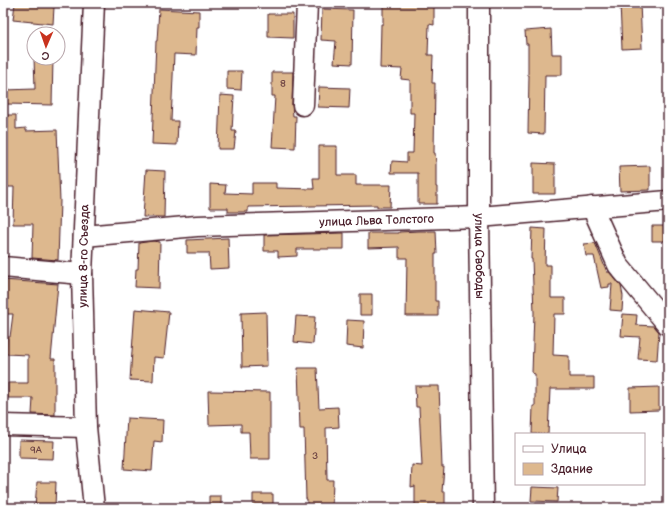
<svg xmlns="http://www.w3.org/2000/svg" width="671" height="511" viewBox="0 0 671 511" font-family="'Balsamiq Sans',sans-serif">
<rect width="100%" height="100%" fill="#fff"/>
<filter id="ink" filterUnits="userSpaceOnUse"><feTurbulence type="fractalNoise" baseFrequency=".025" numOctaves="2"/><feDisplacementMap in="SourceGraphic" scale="8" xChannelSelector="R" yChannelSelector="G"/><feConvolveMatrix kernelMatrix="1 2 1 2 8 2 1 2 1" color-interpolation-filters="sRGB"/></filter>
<g filter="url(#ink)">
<path fill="#ddb88e" stroke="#4a1f2b" d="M15,3H53L52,7H54L53,24L13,20Z
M383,3H434V25L429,24L428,55H433L432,83H435L434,153H435L436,163V187H437V204H418V173H391L392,161L407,162V153H413L414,113H410V80L401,79L402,69L380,68L381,24H383Z
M620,3H640L642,48L622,49Z
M159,9L199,11V27H197L196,55L174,54L171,121H178L177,145L152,144L156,41H157Z
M322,9L353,10L352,64L334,63L336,41L321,40Z
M268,14H293V38L268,37Z
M551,29L552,54H562V75H545L544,134L528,133L529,75H528V44H526L525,31Z
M34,58H53L52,105L6,104L5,90L35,89Z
M227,71H242L241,90L227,89Z
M272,72H293L292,105L293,116H296L295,148L272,147L275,96H272Z
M319,87L350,88L349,108L318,107Z
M220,95L234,96L232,131H236L234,149H218Z
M3,115H16V129L26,128V131L57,130L60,201L58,260L32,258L33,224H13L14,187H6L5,144H3Z
M319,146H337V175H356V185H391L390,207H377V205L248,207V212H228V208H210V184L226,185L225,193L252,194V183H276V188L314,189L313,178H319Z
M533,163L555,164V194H533Z
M650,166V190L620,191L619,167Z
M146,170L165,171L164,217H143Z
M652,226H668V241H652Z
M532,228L546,229L545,265H551V298H565V314H554L553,355L569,356V377H594V389H550L548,434H532L533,406H535V374L532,373L534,313L532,259H531Z
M420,231H436L437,254H435V301H438V316H406L407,258H399V247L368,248V233H399V232Z
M344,233V249H297V256L278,257V251H264V235Z
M228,238L229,268L210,269L209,253H187V240Z
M153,241L160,242L159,288L135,287L136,269H138L139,243Z
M595,243L607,272H609L621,286L623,296L622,311L610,310L612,284H609V287L601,288L594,256H586L584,244Z
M3,280L58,284L51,359H55V415L32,414L33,398H8V383H28V355L6,354L7,337H10L13,314H3Z
M360,294H372V315H360Z
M135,309L169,312L164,358L154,357L153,381L130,380Z
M266,312L267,366L242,367L241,313Z
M623,314L637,315L636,325L654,326L659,332L657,360L638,359L640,337L621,336Z
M296,316L315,317L313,344L294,342Z
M347,320L364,321L363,348L346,346Z
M298,368H317L319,408L338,407L339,427L326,428L327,480H333L332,508H307V499H306L304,429H300Z
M415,386H439L442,467H444L442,492H445V508H415V486L411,487L412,465L422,466L419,407H416Z
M659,387V410L630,411V388Z
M208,391L270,392V459H250L249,432H241V424L209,425Z
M127,418L163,420L162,442L154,441L152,471L124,469Z
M19,440L54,441L53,459L19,458Z
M37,482H56L55,507L35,506Z
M532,487L558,488L557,502L531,501Z
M253,494H273V508H253Z
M209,496H221V508H209Z"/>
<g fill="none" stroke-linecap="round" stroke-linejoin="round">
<g stroke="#4a1f2b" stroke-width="23">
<g id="minor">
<path d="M94,3L82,274L86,427L94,508"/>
<path id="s1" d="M479,3V217L483,508"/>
<path d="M303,105L307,3"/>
<path d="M592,207L618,265L668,325"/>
<path id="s2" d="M84,236L197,226L479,217L668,201"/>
<path d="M3,267L82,274"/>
<path d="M3,425L86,427"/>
</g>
</g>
<use href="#minor" stroke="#fff" stroke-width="20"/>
</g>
</g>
<g text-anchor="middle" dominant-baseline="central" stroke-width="4" stroke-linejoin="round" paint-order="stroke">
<g font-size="10" fill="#6f4544">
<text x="283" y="84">8</text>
<text x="36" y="450">9А</text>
<text x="315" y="456">3</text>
</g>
<g font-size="12" fill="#4a1f2b" stroke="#fff">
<text stroke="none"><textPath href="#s2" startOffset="293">улица Льва Толстого</textPath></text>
<text transform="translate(84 256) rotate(-89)">улица 8-го Съезда</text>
<text stroke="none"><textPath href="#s1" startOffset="253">улица Свободы</textPath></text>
</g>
</g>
<rect width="671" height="511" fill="none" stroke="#fff" stroke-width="16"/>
<rect x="8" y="8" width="655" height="495" fill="none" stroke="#4a1f2b" stroke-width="1.5" filter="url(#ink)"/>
<rect x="515" y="433" width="130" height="52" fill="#ffffff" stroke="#b7a5aa"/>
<rect x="523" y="446" width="20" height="6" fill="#ffffff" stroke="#b7a5aa"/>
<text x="551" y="453" font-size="12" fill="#4a1f2b">Улица</text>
<rect x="523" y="463" width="20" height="12" fill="#ddb88e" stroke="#b7a5aa"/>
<text x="551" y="473" font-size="12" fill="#4a1f2b">Здание</text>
<g transform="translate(46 46) rotate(182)"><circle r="19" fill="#ffffff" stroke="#b7a5aa"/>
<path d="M0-3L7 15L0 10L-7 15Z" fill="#c8321e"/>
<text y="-6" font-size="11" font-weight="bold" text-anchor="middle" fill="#4a1f2b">С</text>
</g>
</svg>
